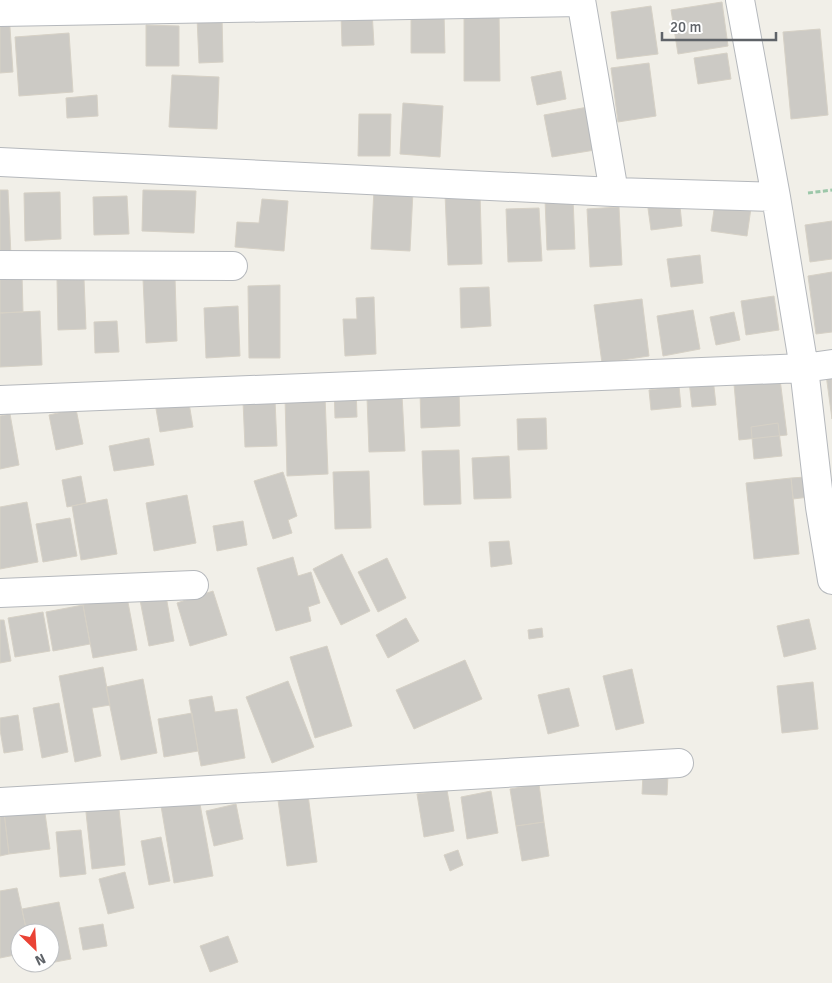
<svg xmlns="http://www.w3.org/2000/svg" width="832" height="983" viewBox="0 0 832 983" font-family="Signika,sans-serif">
<rect width="100%" height="100%" fill="#f1efe8"/>
<path fill="#cccac5" stroke="#d6d1c6" d="M722,2L728,46L678,54L671,10Z
M651,6L658,54L617,59L611,12Z
M372,11L374,45L342,46L341,13Z
M464,12H499L500,81H464Z
M9,13L13,72L0,73V14Z
M411,13H444L445,53H411Z
M222,16L223,62L199,63L197,17Z
M146,25L179,26V66H146Z
M820,29L828,115L791,119L783,32Z
M69,33L73,92L19,96L15,37Z
M727,53L731,79L698,84L694,58Z
M649,63L656,116L618,122L611,68Z
M561,71L566,99L537,105L531,77Z
M172,75L219,77L217,129L169,127Z
M97,95L98,116L67,118L66,98Z
M403,103L443,106L440,157L400,154Z
M588,107L595,150L552,157L544,115Z
M359,114H391L390,156H358Z
M374,189L413,191L410,251L371,249Z
M0,190H8L11,256H0Z
M143,190L196,191L194,233L142,231Z
M60,192L61,239L25,241L24,193Z
M480,193L482,264L448,265L445,194Z
M127,196L129,234L94,235L93,197Z
M679,196L682,226L651,230L647,201Z
M573,197L575,249L547,250L545,199Z
M262,199L288,201L284,251L235,247L237,222L259,223Z
M715,203L751,208L747,236L711,231Z
M619,207L622,265L590,267L587,209Z
M539,208L542,261L508,262L506,209Z
M832,221V259L810,262L805,225Z
M700,255L703,283L671,287L667,259Z
M832,272V332L816,334L808,276Z
M22,274L23,312L0,313V275Z
M175,278L177,341L146,343L143,279Z
M84,279L86,329L58,330L57,280Z
M280,285V358H249L248,286Z
M489,287L491,326L461,328L460,288Z
M774,296L779,330L746,335L741,301Z
M374,297L376,354L345,356L343,319H357L356,298Z
M642,299L649,356L602,363L594,305Z
M238,306L240,356L206,358L204,308Z
M693,310L700,349L663,356L657,316Z
M40,311L42,365L0,367V313Z
M734,312L740,340L716,345L710,317Z
M117,321L119,352L95,353L94,322Z
M832,366V419L825,367Z
M713,378L716,405L692,407L689,381Z
M780,379L787,435L739,440L734,384Z
M679,386L681,407L651,410L649,390Z
M356,387L357,417L335,418L334,388Z
M459,389L460,426L421,428L420,391Z
M402,395L405,451L369,452L367,397Z
M325,396L328,474L287,476L285,397Z
M188,397L193,427L160,432L155,403Z
M275,400L277,446L245,447L243,401Z
M76,409L83,444L56,450L49,415Z
M10,414L19,465L0,469V416Z
M546,418L547,449L518,450L517,419Z
M778,423L782,456L754,459L751,427Z
M149,438L154,465L114,471L109,446Z
M459,450L461,504L424,505L422,451Z
M509,456L511,498L474,499L472,458Z
M369,471L371,528L335,529L333,472Z
M283,472L297,516L288,520L292,533L273,539L254,481Z
M81,476L86,503L67,507L62,480Z
M806,477L809,497L793,499L791,478Z
M791,478L799,554L754,559L746,483Z
M187,495L196,543L154,551L146,503Z
M107,499L117,554L81,560L72,506Z
M27,502L38,562L0,569V507Z
M70,518L77,556L43,562L36,524Z
M243,521L247,545L217,551L213,526Z
M509,541L512,564L491,567L489,542Z
M342,554L370,611L341,625L313,569Z
M293,557L298,576L311,572L320,603L308,607L311,621L276,631L257,568Z
M387,558L406,598L378,612L358,572Z
M213,591L227,635L190,646L177,603Z
M166,596L174,641L149,646L140,600Z
M127,597L137,650L93,658L83,605Z
M83,605L90,644L53,651L46,612Z
M43,612L50,651L15,657L8,618Z
M406,618L419,641L388,658L376,635Z
M809,619L816,649L784,657L777,626Z
M0,620H4L11,661L0,663Z
M542,628L543,637L529,639L528,630Z
M327,646L352,726L315,738L290,657Z
M465,660L482,699L414,729L396,690Z
M103,667L110,705L92,708L101,756L75,762L59,676Z
M632,669L644,723L616,730L603,676Z
M143,679L157,753L121,760L106,687Z
M288,681L314,747L272,763L246,697Z
M813,682L818,729L782,733L777,686Z
M569,688L579,726L548,734L538,695Z
M212,696L215,712L237,709L245,758L201,766L189,700Z
M59,703L68,752L42,758L33,708Z
M192,713L198,751L164,757L158,719Z
M18,715L23,750L4,753L0,730V718Z
M643,774L668,775L667,795L642,794Z
M539,784L544,822L516,826L510,789Z
M447,790L454,831L424,837L417,794Z
M491,791L498,833L467,839L461,797Z
M198,793L213,876L174,883L160,800Z
M308,795L317,862L287,866L278,800Z
M118,800L125,865L92,869L85,803Z
M236,804L243,839L214,846L206,811Z
M44,806L50,849L9,854L4,812Z
M0,812H4L9,854L0,856Z
M544,822L549,856L522,861L516,826Z
M81,830L86,874L60,877L56,832Z
M161,837L170,881L149,885L141,841Z
M458,850L463,865L450,871L444,855Z
M125,872L134,908L108,914L99,879Z
M17,888L27,933H20V954L0,958V891Z
M59,902L71,959L50,963V933H27L22,909Z
M103,924L107,946L83,950L79,928Z
M228,936L238,962L210,972L200,946Z"/>
<g fill="none" stroke-linecap="round" stroke-linejoin="round">
<g stroke="#b5b8bc" stroke-width="30">
<path id="street" d="M581,0L614,192
M740,0L776,197L804,368L820,507L832,580
M0,12L581,2
M0,162L614,192L776,197
M0,265L233,266
M0,400L804,368L832,364
M0,593L194,585
M0,802L679,763"/>
</g>
<path stroke="#9cc7a9" stroke-width="3" stroke-dasharray="5 2.5" stroke-linecap="butt" d="M808,193L832,190"/>
<use href="#street" stroke="#fff" stroke-width="28"/>
</g>
<g transform="translate(35 948) rotate(155)"><circle r="24" fill="#ffffff" stroke="#bfc1c3"/>
<path d="M0-4L9 19L0 12L-9 19Z" fill="#ea4335"/>
<text y="-8" font-size="14" font-weight="bold" text-anchor="middle" fill="#5f6368">N</text>
</g>
<path d="M662 32v8h114v-8" fill="none" stroke="#5f6368" stroke-width="2.5"/>
<text x="670" y="32" font-size="15" fill="#5f6368" stroke="#ffffff" stroke-width="4" paint-order="stroke">20 m</text>
</svg>
